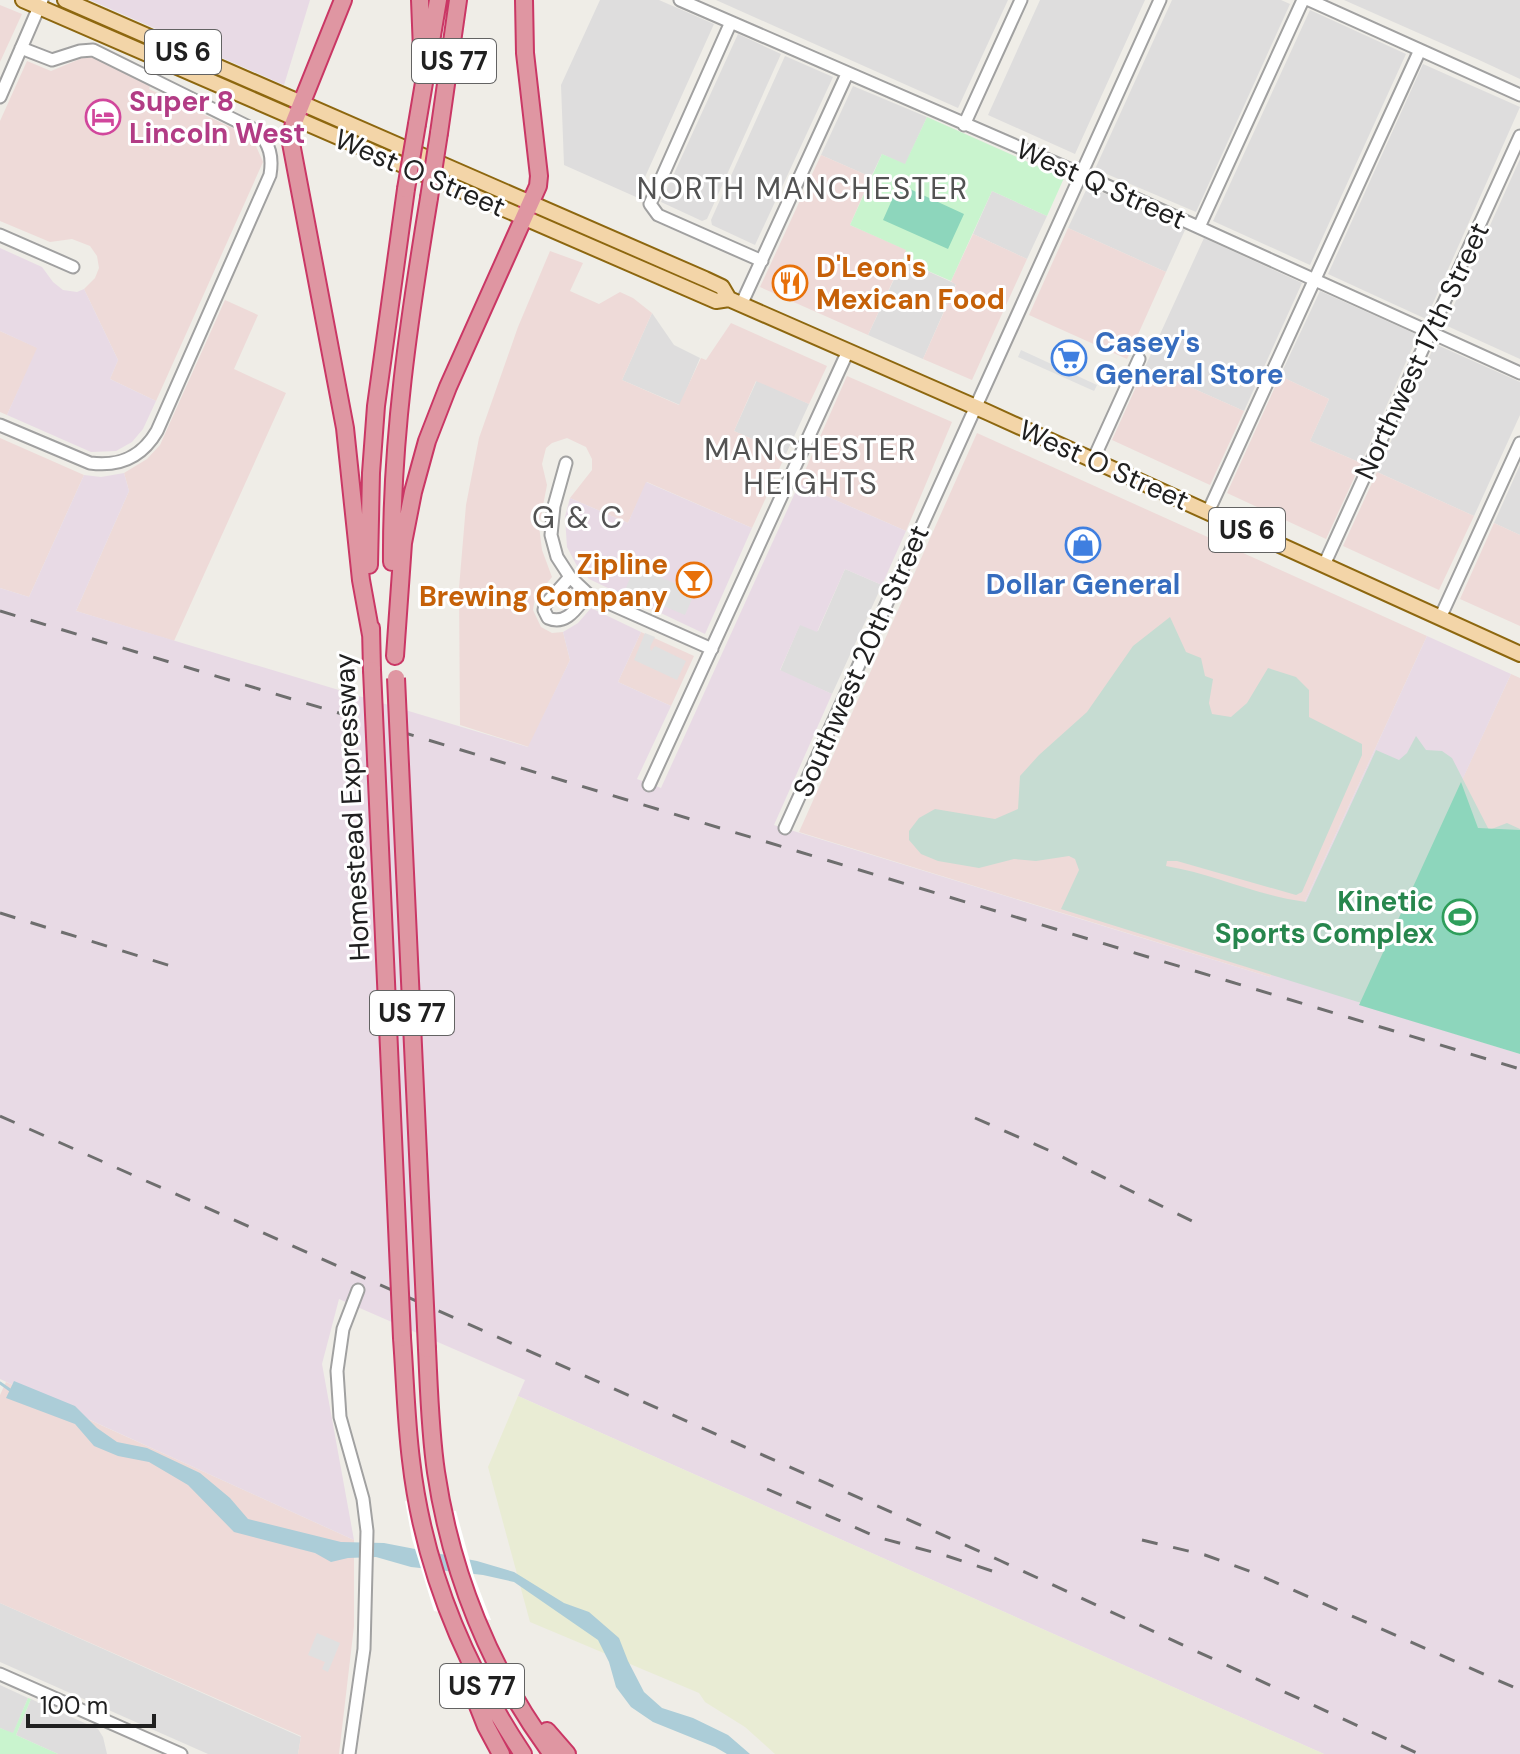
<svg xmlns="http://www.w3.org/2000/svg" width="1520" height="1754" viewBox="0 0 1520 1754" font-family="'DM Sans',sans-serif">
<rect width="100%" height="100%" fill="#efede7"/>
<path fill="#dedddd" d="M600,0H659L714,24L636,197L564,165L561,85Z
M716,0H1008L958,108Z
M1040,0H1145L1075,154L988,115Z
M1172,0H1281L1290,4L1196,212L1095,169Z
M1344,0H1520V79L1477,59Z
M1310,10L1406,54L1310,265L1213,221Z
M738,34L781,54L707,219L702,221L661,202Z
M785,56L833,77L755,245L712,225L711,220Z
M1423,64L1520,107L1426,319L1328,274Z
M853,86L927,117L905,165L882,154L871,177L821,155Z
M1520,159V359L1445,325Z
M1088,186L1185,230L1166,272L1068,228Z
M992,191L1047,216L1027,259L973,234Z
M1204,238L1302,283L1244,411L1145,367Z
M903,260L956,284L923,359L868,335Z
M1320,291L1418,335L1361,463L1310,441L1329,399L1280,376Z
M652,313L674,345L700,358L680,405L622,380Z
M1435,344L1520,382V415L1474,516L1377,472Z
M757,380L809,404L786,454L734,431Z
M1520,465V535L1494,523Z
M845,569L882,585L832,694L780,671L800,624L818,631Z
M0,1603L301,1737L298,1754H208L0,1662Z
M0,1685L28,1698L13,1734L0,1728Z
M31,1699L98,1729L103,1737L107,1754H58L16,1735Z"/>
<path fill="#eedad8" d="M0,5L22,14L0,62Z
M83,53L151,83L149,89L252,137L263,162L156,401L110,379L118,360L84,289L95,278L99,268L97,256L90,246L72,239L50,242L0,221V121L27,61L51,71L80,59Z
M821,155L871,177L850,225L907,250L868,335L760,287Z
M1068,228L1166,272L1127,359L1029,315Z
M973,234L1027,259L972,380L923,359L956,285L951,281Z
M550,251L583,263L570,291L599,304L620,292L633,298L652,313L622,380L679,405L701,358L706,360L731,323L827,366L809,404L756,381L734,431L786,454L752,528L647,482L628,523L570,498L592,470V459L586,447L567,438L552,443L546,448L542,464L547,485L539,526L542,550L552,577L535,598L533,610L541,627L552,633L563,632L570,660L529,747L460,725L459,588L466,505L479,438L518,327Z
M225,300L258,315L234,369L286,393L174,641L76,611L129,491L124,473L147,459L160,445Z
M0,331L38,348L7,415L0,412Z
M1145,367L1244,411L1210,485L1112,440Z
M847,376L952,422L906,531L799,484Z
M1280,376L1329,399L1310,441L1361,463L1326,539L1227,493Z
M977,433L1427,636L1270,977L799,832Z
M0,438L84,475L29,597L0,588Z
M1377,472L1474,516L1439,590L1343,546Z
M1494,523L1520,535V626L1460,599Z
M641,632L694,656L671,706L618,682Z
M1511,674L1520,678V830L1478,828L1461,782Z
M6,1382L354,1540V1626L339,1754H298L301,1736L0,1603V1395Z"/>
<path fill="#e8dae5" d="M90,0H310L284,85Z
M0,248L42,267L53,282L63,290L77,292L84,289L118,360L110,379L156,401L143,429L132,442L116,451L91,452L7,415L37,348L0,331Z
M124,473L129,491L76,611L528,747L570,660L563,632L578,623L591,608L641,632L618,682L671,706L637,779L661,788L799,484L906,531L882,585L845,569L817,632L800,625L780,670L832,694L774,825L1270,977L1427,636L1511,674L1359,1004L1520,1054V1754H1324L518,1396L525,1380L339,1299L322,1364L354,1540L0,1379V588L29,597L84,475L101,477Z
M646,482L752,528L705,634L589,579L577,566L567,547L565,517L570,498L628,523Z"/>
<path fill="#e9ecd4" d="M518,1396L1324,1754H775L745,1727L705,1702L699,1693L530,1622L488,1467Z"/>
<path fill="#c6dcd2" d="M1170,617L1186,652L1201,658L1205,676L1213,679L1209,703L1212,714L1231,717L1247,703L1268,668L1296,677L1309,690V717L1362,744V755L1302,892L1296,895L1177,861H1167L1166,866C1214,874 1258,896 1306,902L1376,750L1399,760L1407,753L1416,736L1426,750L1442,751L1452,758L1489,830L1507,823L1520,829V891L1387,1011L1061,909L1079,870L1075,859L1069,856L1036,861L1014,859L979,868L938,861L921,854L909,840V831L919,818L935,809L995,819L1018,809L1020,776L1039,755L1087,712L1133,646Z"/>
<path fill="#c9f4ce" d="M927,117L1064,178L1047,216L992,191L951,281L903,260L906,250L850,225L882,154L905,164Z
M28,1698L31,1699L16,1735L58,1754H0V1728L13,1733Z"/>
<path fill="#8dd6bc" d="M899,184L964,214L948,249L883,220Z
M1461,782L1478,828L1520,830V1054L1359,1005Z"/>
<path fill="#e0e0e0" d="M1021,350L1097,385L1094,391L1018,357Z
M635,566L695,592L685,615L625,590Z
M645,633L655,637L650,647L651,651L655,646L686,661L677,680L634,660Z
M317,1633L340,1643L328,1672L322,1669L325,1662L308,1655Z"/>
<path fill="#accdd8" d="M14,1381L75,1406L97,1428L117,1442L147,1448L200,1473L230,1498L248,1519L341,1542L384,1543L477,1561L514,1572L564,1603L589,1612L619,1638L628,1661L644,1692L662,1708L693,1718L728,1735L750,1754H727L715,1747L653,1722L631,1707L616,1687L609,1662L598,1640L514,1582L483,1575L411,1567L376,1557L348,1558L331,1562L315,1553L234,1532L188,1485L149,1462L118,1456L94,1446L75,1424L6,1398Z"/>
<path fill="#fff" d="M405,1501L424,1506L455,1615L434,1611L412,1539Z
M436,1508L456,1511L474,1576L491,1620L468,1616Z"/>
<g fill="none" stroke-linecap="round" stroke-linejoin="round">
<path stroke="#accdd8" stroke-width="3" d="M0,1383L10,1390"/>
<g stroke="#a1a1a1" stroke-width="15">
<path id="minor" d="M680,0L1090,178L1520,373
M1309,0L1520,95
M731,22L650,204L658,215L762,261
M0,97L42,0
M964,125L1021,0
M1199,227L1303,0
M0,235L73,267
M741,305L847,74
M0,425L90,463C120,467 142,457 157,431L270,175C273,157 270,144 257,131L93,50L80,51L52,60L21,48
M1093,460L1139,359
M566,463L554,506L551,535L557,557L570,577L588,594L712,649
M1208,512L1420,50
M1324,565L1520,136
M570,577L545,605L544,610L548,618C567,626 577,607 588,594
M1440,618L1520,443
M649,785L848,351
M785,828L1160,0
M0,1674L181,1754
M349,1754L364,1649L367,1531L363,1499L340,1417L337,1371L343,1329L358,1290"/>
</g>
<g stroke="#8d670f" stroke-width="18">
<path id="major" d="M23,0L716,301L729,299L987,412L1520,654
M65,0L705,279L722,287L729,299"/>
</g>
<g stroke="#ca3765" stroke-width="20">
<path id="highway" d="M343,0L294,122L291,143L345,428L361,580L371,635
M420,0L422,50
M417,124L438,0
M439,133L458,0
M392,562C391,440 409,319 429,198
M369,565L371,473L376,406L406,189
M371,628L372,670
M395,656L403,543L413,492L427,441L448,387L538,186L539,176L525,53L524,0
M402,1338C405,1378 406,1420 411,1460C423,1566 464,1665 523,1754
M427,1349C429,1390 430,1431 436,1472C451,1573 490,1671 552,1754
M465,1673L486,1726L501,1754
M547,1731L567,1754"/>
</g>
<use href="#minor" stroke="#fff" stroke-width="11"/>
<use href="#major" stroke="#f3d5a8" stroke-width="14"/>
<use href="#highway" stroke="#df96a2" stroke-width="16"/>
<path stroke="#6e6e6e" stroke-width="3" stroke-dasharray="16 16" stroke-linecap="butt" d="M0,611L1520,1069
M0,913L171,966
M0,1116L1001,1561L1419,1754
M975,1118L1048,1150L1192,1221
M767,1489L877,1537L947,1556L1007,1576
M1142,1540L1205,1555L1252,1572L1520,1690"/>
<g stroke="#ca3765" stroke-width="20" stroke-linecap="butt">
<path id="highway-bridge" d="M406,189L417,124
M429,198L439,133
M372,670L402,1338
M396,678L427,1349"/>
</g>
<use href="#highway-bridge" stroke="#df96a2" stroke-width="16"/>
</g>
<defs>
<g id="hotel-ring" transform="scale(1.8)"><circle r="9.5" fill="#fff" stroke="#d1479c" stroke-width="1.5"/><path d="M-6-4.5h1.5V1H6V5H4.5V3h-9V5H-6ZM-4 0a1.8 1.8 0 1 1 3.6 0ZM.5 0V-2.5h3Q6-2.5 6 0Z" fill="#d1479c"/></g>
<g id="restaurant-ring" transform="scale(1.8)"><circle r="9.5" fill="#fff" stroke="#e8710a" stroke-width="1.5"/><path d="M-5-6h1v4h1v-4h1v4h1v-4h1v5L-1.5 .5V6h-2V.5L-5-1ZM5-6V6H3V1.5H1.5Q1.5-4 5-6Z" fill="#e8710a"/></g>
<g id="supermarket-ring" transform="scale(1.8)"><circle r="9.5" fill="#fff" stroke="#3f7fe0" stroke-width="1.5"/><path d="M-6-5.5h2.5l.6 2H6L4.5 2H-2.5L-4.4-4H-6ZM-1.5 3.2a1.3 1.3 0 1 0 .1 0ZM3 3.2a1.3 1.3 0 1 0 .1 0Z" fill="#3f7fe0"/></g>
<g id="shop-ring" transform="scale(1.8)"><circle r="9.5" fill="#fff" stroke="#3f7fe0" stroke-width="1.5"/><path d="M-5-2.5h2.3a2.7 3.5 0 0 1 5.4 0H5L5.5 6h-11ZM-1.5-2.5h3a1.5 2.3 0 0 0-3 0Z" fill="#3f7fe0"/></g>
<g id="bar-ring" transform="scale(1.8)"><circle r="9.5" fill="#fff" stroke="#e8710a" stroke-width="1.5"/><path d="M-6-5H6L.8 .8V4.5H3.5V6h-7V4.5H-.8V.8Z" fill="#e8710a"/></g>
<g id="stadium-ring" transform="scale(1.8)"><circle r="9.5" fill="#fff" stroke="#2e9e5b" stroke-width="1.5"/><path d="M0-5a6.5 5 0 1 0 0 10a6.5 5 0 1 0 0-10ZM-3.5-1.8h7v3.6h-7Z" fill="#2e9e5b"/></g>
</defs>
<g fill-rule="evenodd">
<use href="#hotel-ring" x="103" y="117"/>
<use href="#restaurant-ring" x="790" y="283"/>
<use href="#supermarket-ring" x="1069" y="358"/>
<use href="#shop-ring" x="1083" y="545"/>
<use href="#bar-ring" x="694" y="580"/>
<use href="#stadium-ring" x="1460" y="917"/>
</g>
<g text-anchor="middle" dominant-baseline="central" stroke-width="6" stroke-linejoin="round" paint-order="stroke">
<g fill="#fff" stroke="#636363" stroke-width="2">
<rect x="145" y="30" width="76" height="44" rx="6"/>
<rect x="412" y="39" width="84" height="44" rx="6"/>
<rect x="1209" y="508" width="76" height="44" rx="6"/>
<rect x="370" y="991" width="84" height="44" rx="6"/>
<rect x="440" y="1664" width="84" height="44" rx="6"/>
</g>
<g font-size="26" font-weight="bold" fill="#202020">
<text x="183" y="52">US 6</text>
<text x="454" y="61">US 77</text>
<text x="1247" y="530">US 6</text>
<text x="412" y="1013">US 77</text>
<text x="482" y="1686">US 77</text>
</g>
<g font-size="28" font-weight="bold" fill="#b23c85" stroke="#fff" text-anchor="start">
<text x="129" y="101">Super 8<tspan x="129" dy="32">Lincoln West</tspan></text>
</g>
<g font-size="28" fill="#202020" stroke="#fff">
<text transform="translate(420 173) rotate(23)">West O Street</text>
<text transform="translate(1101 184) rotate(24)">West Q Street</text>
<text transform="translate(1422 351) rotate(-65)">Northwest 17th Street</text>
<text transform="translate(1104 465) rotate(24)">West O Street</text>
<text transform="translate(861 661) rotate(-66)">Southwest 20th Street</text>
<text transform="translate(352 807) rotate(-93)">Homestead Expressway</text>
</g>
<g font-size="28" font-weight="bold" fill="#c56008" stroke="#fff" text-anchor="start">
<text x="816" y="267">D'Leon's<tspan x="816" dy="32">Mexican Food</tspan></text>
<text x="668" y="564" text-anchor="end">Zipline<tspan x="668" dy="32">Brewing Company</tspan></text>
</g>
<g font-size="28" font-weight="bold" fill="#366cbe" stroke="#fff" text-anchor="start">
<text x="1095" y="342">Casey's<tspan x="1095" dy="32">General Store</tspan></text>
<text x="1083" y="584" text-anchor="middle">Dollar General</text>
</g>
<g font-size="28" font-weight="bold" fill="#27864d" stroke="#fff" text-anchor="end">
<text x="1434" y="901">Kinetic<tspan x="1434" dy="32">Sports Complex</tspan></text>
</g>
<g font-size="30" letter-spacing="2" fill="#535353" stroke="#fff">
<text x="803" y="188">NORTH MANCHESTER</text>
<text x="811" y="449">MANCHESTER<tspan x="811" dy="34">HEIGHTS</tspan></text>
<text x="578" y="517">G &amp; C</text>
</g>
</g>
<path d="M28 1714v12h126v-12" fill="none" stroke="#202020" stroke-width="4"/>
<text x="40" y="1714" font-size="24" fill="#202020" stroke="#ffffff" stroke-width="6" paint-order="stroke">100 m</text>
</svg>
